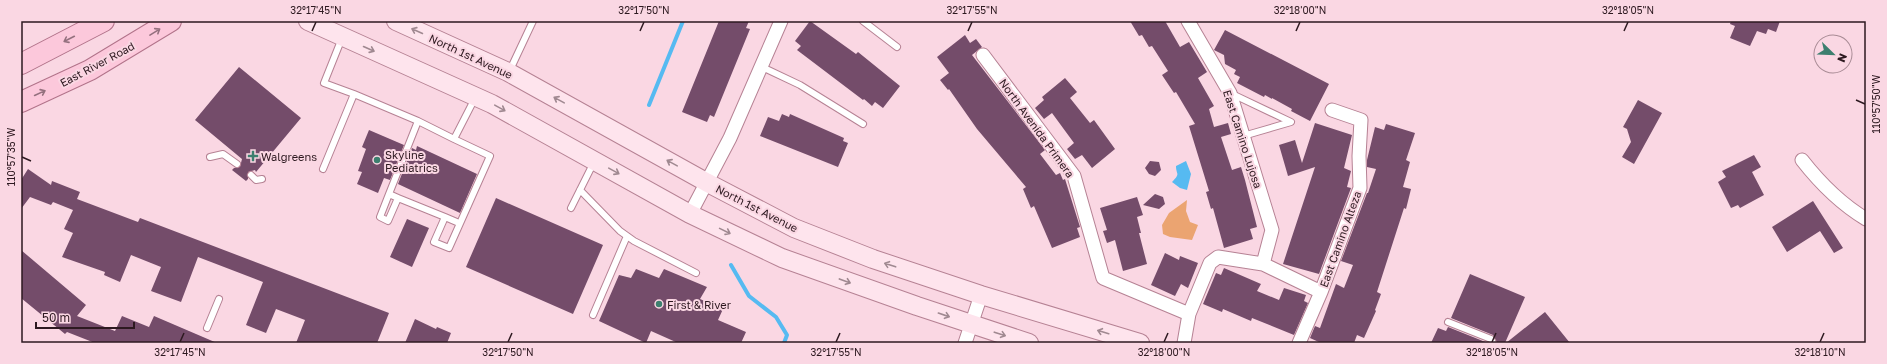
<svg xmlns="http://www.w3.org/2000/svg" width="1887" height="364" viewBox="0 0 1887 364" font-family="'Golos Text',sans-serif">
<rect width="100%" height="100%" fill="#fad7e3"/>
<path fill="#eba471" d="M1187,200L1186,211L1190,222L1198,225L1192,240L1170,237L1163,234L1162,225L1169,213Z"/>
<path fill="#56baf1" d="M1186,161L1191,174L1187,190L1180,188L1172,182C1181,173 1176,175 1176,166Z"/>
<g fill="none" stroke-linecap="round" stroke-linejoin="round">
<path stroke="#56baf1" stroke-width="4" d="M649,105L683,21
M731,265L749,296L776,317L787,335L784,343"/>
</g>
<path fill="#744c6a" d="M719,21H749L746,28L750,29L714,117L710,115L707,122L682,112Z
M810,21L856,54L858,52L900,86L883,108L875,102L872,106L864,99L863,100L797,50L801,46L795,41Z
M1130,21H1165L1180,47L1189,42L1207,72L1198,78L1214,106L1209,109L1214,127L1228,123L1231,134L1221,137L1232,170L1241,167L1245,180L1257,227L1250,229L1253,239L1224,248L1213,208L1211,209L1206,192L1209,191L1189,126L1195,124L1176,92L1174,93L1162,75L1168,71L1152,46L1149,47L1142,35L1139,36Z
M1731,21H1780L1776,32L1768,29L1766,34L1757,31L1750,46L1730,38L1735,26L1730,24Z
M1225,30L1329,84L1310,121L1291,111L1292,109L1272,98V99L1265,95L1264,97L1237,83L1240,77L1234,74L1236,70L1225,64L1224,55L1214,50Z
M965,35L970,43L976,39L982,47L972,55L1045,150L1040,154L1056,175L1060,173L1063,180L1065,179L1080,227L1077,228L1080,237L1052,248L1034,206L1031,208L1023,189L1026,187L977,129L949,89L948,90L940,80L949,73L937,57Z
M239,67L301,118L256,172L255,170L248,172V179L246,181L232,170L234,168L240,167L242,159L195,120Z
M1065,78L1077,92L1070,98L1090,123L1094,120L1115,149L1092,168L1082,155L1075,159L1067,149L1074,143L1052,113L1044,119L1035,108L1044,100L1042,97Z
M1638,100L1662,113L1634,164L1622,157L1631,142L1627,129L1623,127Z
M782,114L789,117L790,114L844,138L843,141L848,143L838,167L760,136L768,117L779,121Z
M1315,123L1352,135L1344,168L1351,171L1347,187L1351,188L1319,274L1283,264L1315,167L1288,176L1279,145L1295,140L1302,163Z
M1386,124L1415,133L1406,160L1410,162L1403,187L1411,189L1406,209L1404,208L1377,292L1381,294L1375,310L1376,311L1364,338L1357,335L1354,343H1321L1310,338L1315,326L1320,328L1336,284L1344,288L1353,265L1341,261L1367,193H1368L1376,169L1367,167V160L1375,127L1384,130Z
M369,130L404,145L390,180L384,178L378,193L357,184L362,172L358,171L366,149L362,147Z
M417,146L477,174L460,213L398,184L412,148L416,150Z
M1754,155L1761,167L1752,172L1764,195L1740,208L1738,205L1731,208L1718,182L1726,177L1722,171Z
M1150,161L1159,162L1161,170L1155,176L1149,174L1145,168Z
M28,169L51,185L52,181L80,192L77,199L138,222L140,218L389,313L377,343H296L305,320L276,309L266,333L246,325L263,282L198,257L181,302L151,291L161,267L131,255L120,282L104,275L105,272L62,257L73,233L64,229L73,210L53,202L51,205L30,197L21,209V180Z
M1155,194L1163,197L1165,204L1159,209L1143,205Z
M1137,197L1143,215L1137,217L1141,233H1139L1147,264L1123,271L1115,240L1107,243L1103,231L1107,230L1100,208Z
M496,198L603,245L573,314L466,267Z
M1813,201L1843,248L1834,253L1820,231L1787,252L1772,227Z
M407,219L429,228L412,267L390,257Z
M21,250L86,305L77,316L115,331L122,316L149,327L154,316L217,343H95L67,332L65,334L21,298Z
M1165,253L1179,260L1180,256L1198,263L1188,288L1181,284L1175,296L1151,285Z
M1224,268L1261,284L1257,291L1279,300L1284,288L1306,295L1304,301L1308,303L1294,335L1252,318L1251,321L1223,309L1222,312L1203,304L1216,273L1221,275Z
M636,269L659,278L664,269L707,287L700,299L723,309L718,320L746,332L741,343H678L651,331L646,343L599,321L619,275L631,278Z
M1470,274L1525,297L1505,343H1497L1493,335L1451,318Z
M1545,312L1570,343H1506Z
M415,319L436,329L437,327L451,333L447,343H405Z
M1448,327L1488,343H1431L1438,328L1446,331Z"/>
<g fill="none" stroke-linecap="round" stroke-linejoin="round">
<g stroke="#b68294" stroke-width="8">
<path id="lane" d="M863,21L897,47
M342,38L324,83L354,94
M760,66L800,85L863,124
M510,70L533,21
M1230,93L1291,122L1243,136
M210,157L223,154L237,164
M323,169L354,94L418,121
M251,175L256,180L262,179
M580,190L620,231L634,241L696,273
M389,194L418,121L454,139
M398,198L389,194L380,217L388,221L398,198L445,217
M571,208L594,162
M459,223L445,217L434,242L449,248L490,156L454,139L475,98
M593,315L627,236
M1448,322L1491,339L1493,343
M207,328L219,299"/>
</g>
<g stroke="#b68294" stroke-width="15">
<path id="street" d="M1188,21L1230,93L1272,230L1263,264
M983,55L1074,176L1103,278L1189,314
M1802,160C1820,183 1841,204 1866,219
M690,214L730,138L781,21
M965,343L981,295
M1184,343L1189,314L1210,263L1218,257L1263,264L1321,292
M1299,343L1321,292L1360,188L1359,156L1361,120L1332,110"/>
</g>
<g stroke="#b68294" stroke-width="20">
<path id="secondary" d="M308,21L492,104L690,214L782,258L917,306L1029,343
M396,21L508,72L706,182L794,228L873,259L981,295L1140,343"/>
</g>
<g stroke="#b2738a" stroke-width="22">
<path id="primary" d="M21,64L104,21
M21,102L90,70L171,21"/>
</g>
<use href="#lane" stroke="#fff" stroke-width="6"/>
<use href="#street" stroke="#fff" stroke-width="13"/>
<use href="#secondary" stroke="#fee4ed" stroke-width="18"/>
<use href="#primary" stroke="#fcc8db" stroke-width="20"/>
</g>
<defs><path id="oneway-shaft" d="M-6 0H5M1.5-3L5.5 0L1.5 3" fill="none" stroke-width="1.6" stroke-linecap="round" stroke-linejoin="round"/></defs>
<g stroke="#a08991">
<use href="#oneway-shaft" transform="translate(417 31) rotate(-156)"/>
<use href="#oneway-shaft" transform="translate(369 49) rotate(24)"/>
<use href="#oneway-shaft" transform="translate(559 100) rotate(-151)"/>
<use href="#oneway-shaft" transform="translate(500 108) rotate(29)"/>
<use href="#oneway-shaft" transform="translate(672 163) rotate(-151)"/>
<use href="#oneway-shaft" transform="translate(614 171) rotate(29)"/>
<use href="#oneway-shaft" transform="translate(725 231) rotate(26)"/>
<use href="#oneway-shaft" transform="translate(890 265) rotate(-162)"/>
<use href="#oneway-shaft" transform="translate(845 281) rotate(20)"/>
<use href="#oneway-shaft" transform="translate(944 315) rotate(19)"/>
<use href="#oneway-shaft" transform="translate(1103 332) rotate(-163)"/>
<use href="#oneway-shaft" transform="translate(1000 334) rotate(18)"/>
</g>
<g stroke="#94707e">
<use href="#oneway-shaft" transform="translate(155 32) rotate(-32)"/>
<use href="#oneway-shaft" transform="translate(69 39) rotate(153)"/>
<use href="#oneway-shaft" transform="translate(40 93) rotate(-25)"/>
</g>
<path fill="none" stroke="#2d1920" stroke-width="1.5" d="M312,31L316,22M640,31L644,22M968,31L972,22M1296,31L1300,22M1624,31L1628,22M1856,100L1865,104M22,157L31,161M180,342L184,333M508,342L512,333M836,342L840,333M1164,342L1168,333M1492,342L1496,333M1820,342L1824,333"/>
<g fill="#3d7f6f" stroke="#fad7e3" stroke-width="1.5">
<path d="M251 150h4v4h4v4h-4v4h-4v-4h-4v-4h4z"/>
<circle cx="377" cy="160" r="4"/>
<circle cx="659" cy="304" r="4"/>
</g>
<g text-anchor="middle" dominant-baseline="central" stroke-width="4" stroke-linejoin="round" paint-order="stroke">
<g font-size="11" fill="#2d1920" stroke="#fad7e3">
<text transform="translate(471 56) rotate(25)">North 1st Avenue</text>
<text transform="translate(97 64) rotate(-28)">East River Road</text>
<text transform="translate(1037 128) rotate(54)">North Avenida Primera</text>
<text transform="translate(1243 139) rotate(72)">East Camino Lujosa</text>
<text transform="translate(757 208) rotate(27)">North 1st Avenue</text>
<text transform="translate(1340 239) rotate(-70)">East Camino Alteza</text>
</g>
<g font-size="11" fill="#2d1920" stroke="#fad7e3" text-anchor="start">
<text x="385" y="154">Skyline<tspan x="385" dy="13">Pediatrics</tspan></text>
<text x="261" y="156">Walgreens</text>
<text x="667" y="304">First &amp; River</text>
</g>
</g>
<rect width="1887" height="364" fill="none" stroke="#fad7e3" stroke-width="44"/>
<g transform="translate(1833 54) rotate(113)"><circle r="19" fill="#fad7e3" stroke="#a88b95"/>
<path d="M0-3L7 15L0 10L-7 15Z" fill="#3d7f6f"/>
<text y="-6" font-size="11" font-weight="bold" text-anchor="middle" fill="#2d1920">N</text>
</g>
<path d="M36 322v6h98v-6" fill="none" stroke="#2d1920" stroke-width="2"/>
<text x="42" y="322" font-size="12" fill="#2d1920" stroke="#fad7e3" stroke-width="3" paint-order="stroke">50 m</text>
<rect x="22" y="22" width="1843" height="320" fill="none" stroke="#2d1920" stroke-width="1.5"/>
<g font-size="10" text-anchor="middle" fill="#2d1920">
<text x="316" y="14">32°17'45"N</text>
<text x="644" y="14">32°17'50"N</text>
<text x="972" y="14">32°17'55"N</text>
<text x="1300" y="14">32°18'00"N</text>
<text x="1628" y="14">32°18'05"N</text>
<text transform="translate(1876 104) rotate(-90)" y="4">110°57'50"W</text>
<text transform="translate(11 157) rotate(-90)" y="4">110°57'35"W</text>
<text x="180" y="356">32°17'45"N</text>
<text x="508" y="356">32°17'50"N</text>
<text x="836" y="356">32°17'55"N</text>
<text x="1164" y="356">32°18'00"N</text>
<text x="1492" y="356">32°18'05"N</text>
<text x="1820" y="356">32°18'10"N</text>
</g>
</svg>
